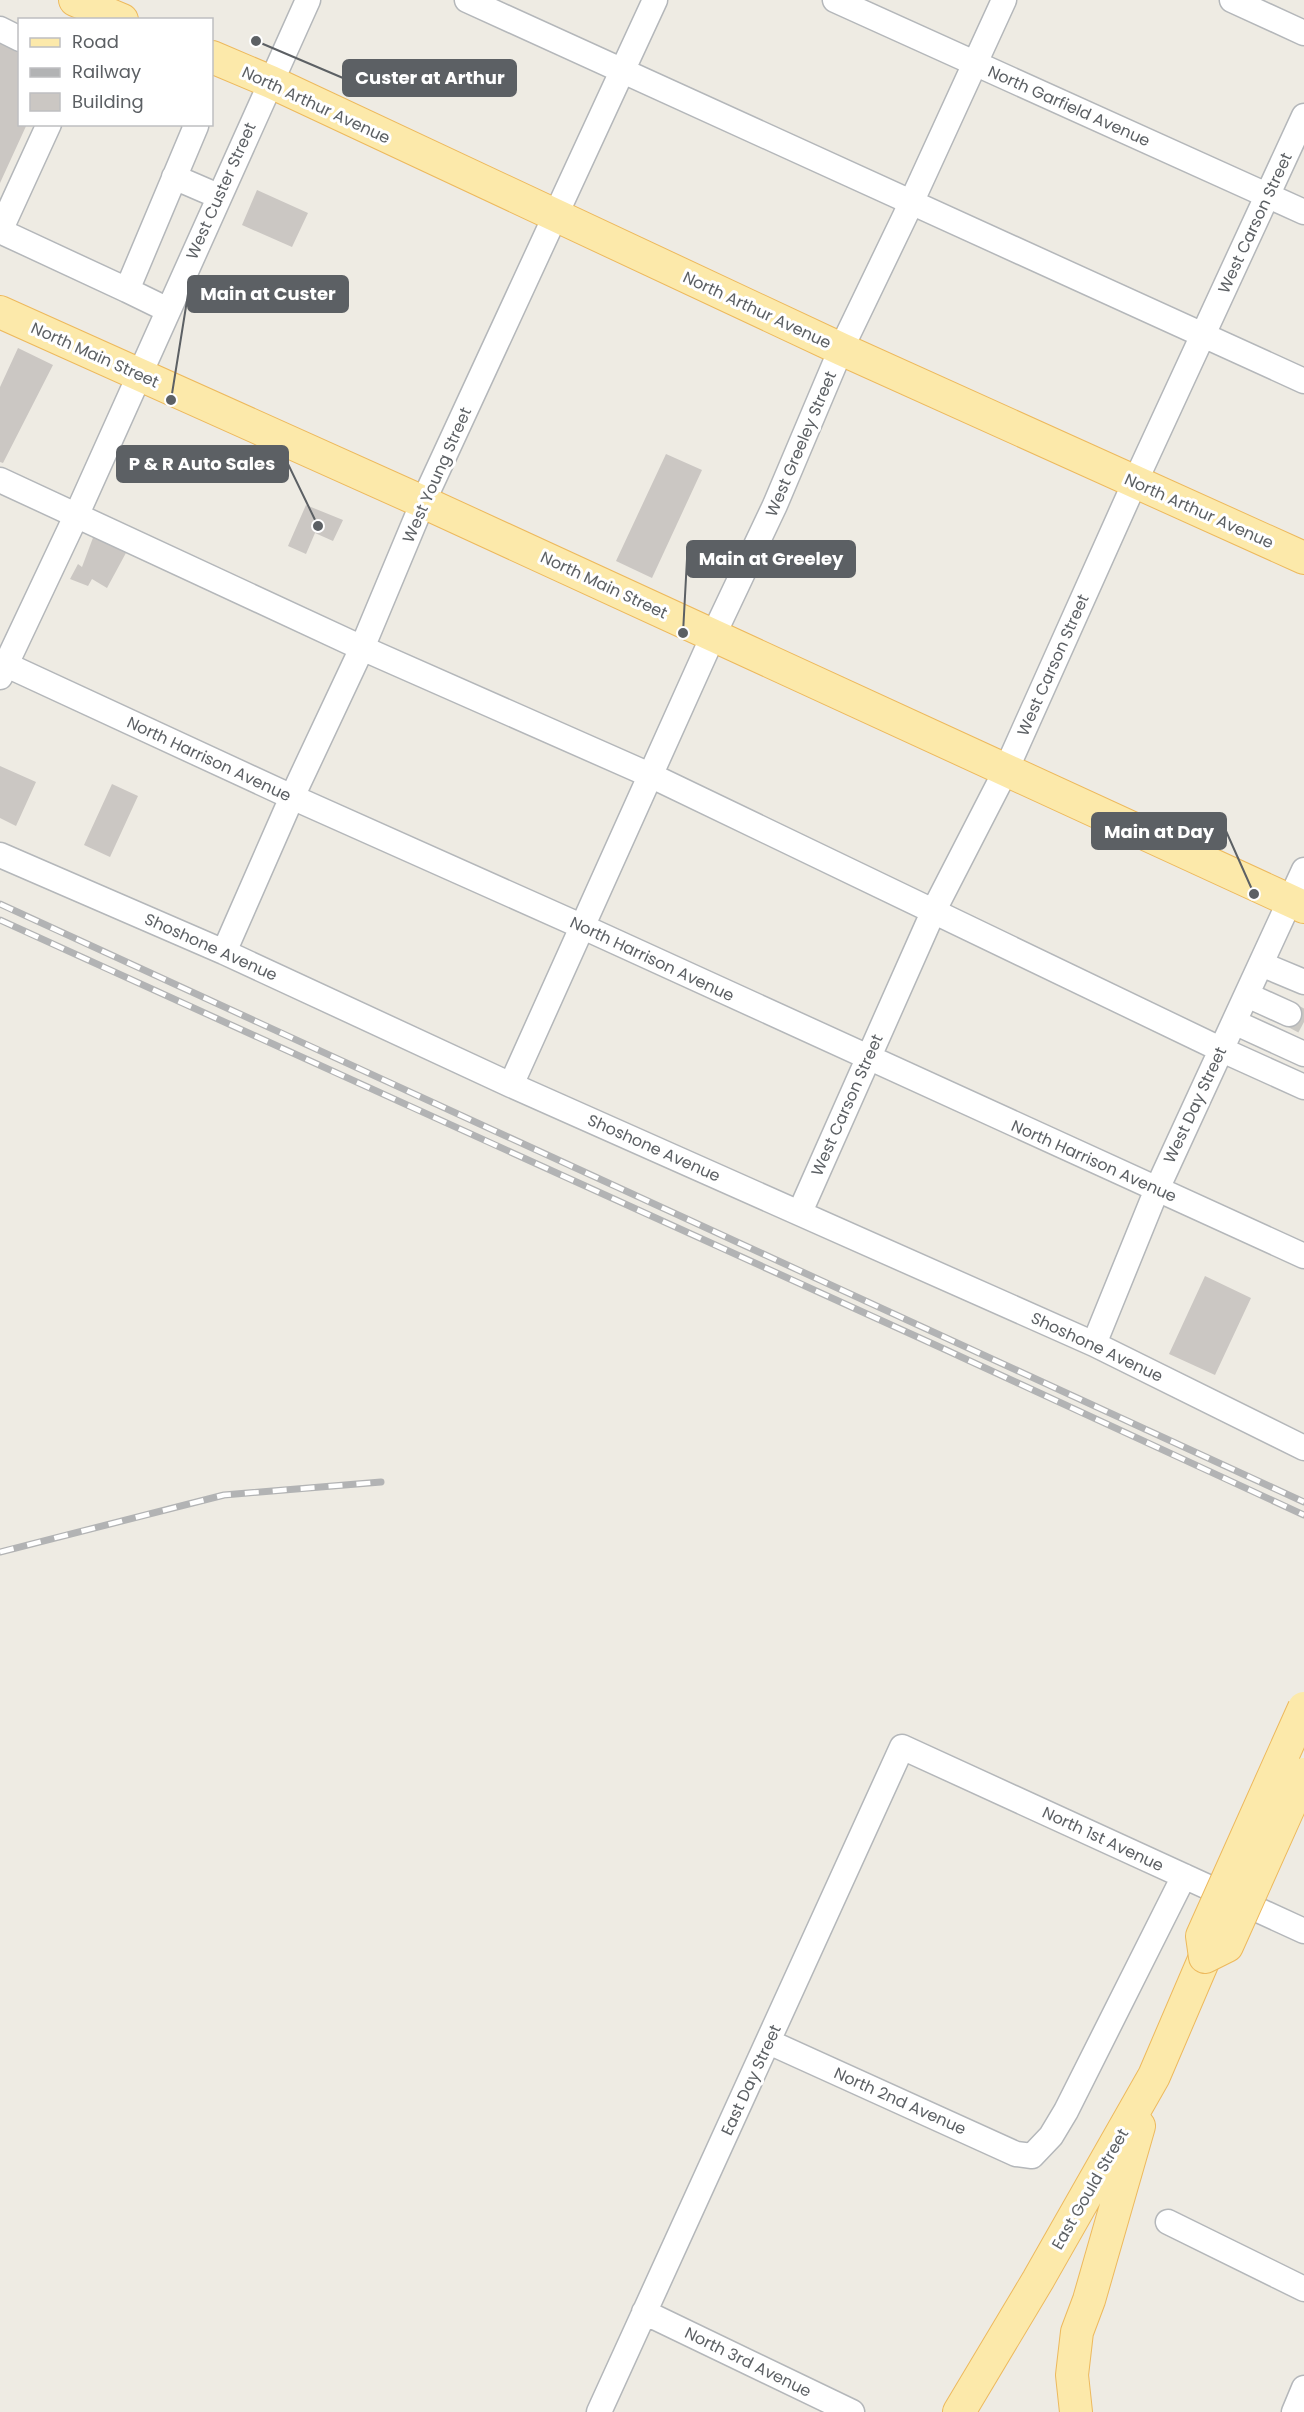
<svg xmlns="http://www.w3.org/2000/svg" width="1304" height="2412" viewBox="0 0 1304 2412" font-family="Poppins,sans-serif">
<rect width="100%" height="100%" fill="#eeebe3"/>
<path fill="#cbc7c3" d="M0,42L20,51V124H27L0,183Z
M257,190L308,213L292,247L242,225Z
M18,348L53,365L3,463L0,462V387Z
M666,454L702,470L652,578L616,561Z
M306,505L343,520L333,541L315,533L306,554L288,546Z
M94,535L127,551L107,588L92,579L88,586L70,579L78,564L82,567Z
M0,766L36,782L16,826L0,818Z
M112,784L138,796L110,857L84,845Z
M1205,1276L1251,1298L1215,1375L1169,1354Z"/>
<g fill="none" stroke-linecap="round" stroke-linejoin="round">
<path stroke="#cac8c3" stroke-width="24" stroke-dasharray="24 12" stroke-linecap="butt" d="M1289,1014L1304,1022"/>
<g stroke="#b4b7ba" stroke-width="27">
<path id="minor" d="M467,0L1304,381
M835,0L1304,212
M1232,0L1304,33
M0,29L20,39
M174,177L218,196
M0,231L127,290L196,126L194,124
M0,231L49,124
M127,290L168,310
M0,480L362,648L652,776L1220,1049L1304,1087
M0,662L292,797L581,926L1304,1256
M0,677L77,514L308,0
M0,855L224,952L511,1085L1094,1344L1304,1448
M224,952L292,797L362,648L423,502L655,0
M1261,964L1304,982
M1247,995L1289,1014
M1234,1022L1304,1054
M511,1085L713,636L775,505L841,349L905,216L1004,0
M800,1212L934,910L1006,770L1135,482L1304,116
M1094,1344L1157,1189L1304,870
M769,2042L1016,2154L1032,2156L1051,2136L1066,2111L1184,1876
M1168,2222L1304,2289
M644,2312L852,2412
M599,2412L902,1747L1304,1931
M1294,2412L1304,2388"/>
</g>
<g stroke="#edb95d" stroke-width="34">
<path id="major" d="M75,0L122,20
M212,57L271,82L841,349L1304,558
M0,312L423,502L1304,907
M959,2412L1038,2280L1154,2076L1205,1957
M1076,2412L1072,2375L1077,2332L1089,2300L1139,2126"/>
</g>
<use href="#minor" stroke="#fff" stroke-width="24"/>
<use href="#major" stroke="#fce9aa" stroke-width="32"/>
<g stroke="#b2b3b4" stroke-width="7">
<path id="rail" d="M0,904L1304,1502
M0,920L944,1349L1304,1515
M0,1552L224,1495L381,1482"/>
</g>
<use href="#rail" stroke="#fff" stroke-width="4.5" stroke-dasharray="14" stroke-linecap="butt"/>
<g stroke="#edb95d" stroke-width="34" stroke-linecap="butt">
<path id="major-bridge" d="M1304,1708L1202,1936L1205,1957L1227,1946L1304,1774"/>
</g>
<use href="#major-bridge" stroke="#fce9aa" stroke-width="32"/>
</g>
<g text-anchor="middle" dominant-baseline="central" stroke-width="6" stroke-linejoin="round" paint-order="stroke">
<g font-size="16" fill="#5c6064" stroke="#fff">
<text transform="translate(316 105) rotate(25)">North Arthur Avenue</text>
<text transform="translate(1069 106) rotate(24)">North Garfield Avenue</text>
<text transform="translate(221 191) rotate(-66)">West Custer Street</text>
<text transform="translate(1255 223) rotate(-65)">West Carson Street</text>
<text transform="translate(757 310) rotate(25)">North Arthur Avenue</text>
<text transform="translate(95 355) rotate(24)">North Main Street</text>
<text transform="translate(801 444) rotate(-67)">West Greeley Street</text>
<text transform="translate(437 475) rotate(-66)">West Young Street</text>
<text transform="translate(1199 511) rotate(24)">North Arthur Avenue</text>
<text transform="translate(604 585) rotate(25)">North Main Street</text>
<text transform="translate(1053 665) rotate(-66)">West Carson Street</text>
<text transform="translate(209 759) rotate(25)">North Harrison Avenue</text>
<text transform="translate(211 947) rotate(24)">Shoshone Avenue</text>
<text transform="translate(652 959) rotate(25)">North Harrison Avenue</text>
<text transform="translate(847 1105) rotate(-66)">West Carson Street</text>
<text transform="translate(1195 1105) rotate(-65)">West Day Street</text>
<text transform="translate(654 1148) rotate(24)">Shoshone Avenue</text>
<text transform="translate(1094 1161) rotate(24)">North Harrison Avenue</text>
<text transform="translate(1097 1347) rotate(25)">Shoshone Avenue</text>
<text transform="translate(1103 1839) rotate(25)">North 1st Avenue</text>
<text transform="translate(751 2080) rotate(-65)">East Day Street</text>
<text transform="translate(900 2101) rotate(24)">North 2nd Avenue</text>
<text transform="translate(1090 2189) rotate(-60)">East Gould Street</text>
<text transform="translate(748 2362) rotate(26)">North 3rd Avenue</text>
</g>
</g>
<path fill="none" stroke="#5c6064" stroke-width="2" d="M256 41L343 78M171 400L188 294M318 526L288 464M683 633L687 559M1254 894L1226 831"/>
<g fill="#5c6064" stroke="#fff" stroke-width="2">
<circle cx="256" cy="41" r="6"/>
<circle cx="171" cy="400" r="6"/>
<circle cx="318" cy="526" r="6"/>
<circle cx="683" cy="633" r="6"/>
<circle cx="1254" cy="894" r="6"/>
</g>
<g fill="#5c6064" stroke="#5c6064" stroke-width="2">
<rect x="343" y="60" width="173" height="36" rx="6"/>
<rect x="188" y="276" width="160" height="36" rx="6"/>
<rect x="117" y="446" width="171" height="36" rx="6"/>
<rect x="687" y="541" width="168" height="36" rx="6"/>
<rect x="1092" y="813" width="134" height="36" rx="6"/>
</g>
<g font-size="18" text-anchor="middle" font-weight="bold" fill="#fff">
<text x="430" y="84">Custer at Arthur</text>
<text x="268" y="300">Main at Custer</text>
<text x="202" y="470">P &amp; R Auto Sales</text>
<text x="771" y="565">Main at Greeley</text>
<text x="1159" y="838">Main at Day</text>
</g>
<rect x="18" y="18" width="195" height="108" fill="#ffffff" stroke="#bebfc1" stroke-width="1.5"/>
<rect x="30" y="38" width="30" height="9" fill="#fce9aa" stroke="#bebfc1" stroke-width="1.5"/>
<text x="72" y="48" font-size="18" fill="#5c6064">Road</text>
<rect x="30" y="68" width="30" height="9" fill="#b2b3b4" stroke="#bebfc1" stroke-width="1.5"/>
<text x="72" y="78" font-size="18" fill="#5c6064">Railway</text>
<rect x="30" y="93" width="30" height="18" fill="#cbc7c3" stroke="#bebfc1" stroke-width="1.5"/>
<text x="72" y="108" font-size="18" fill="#5c6064">Building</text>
</svg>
